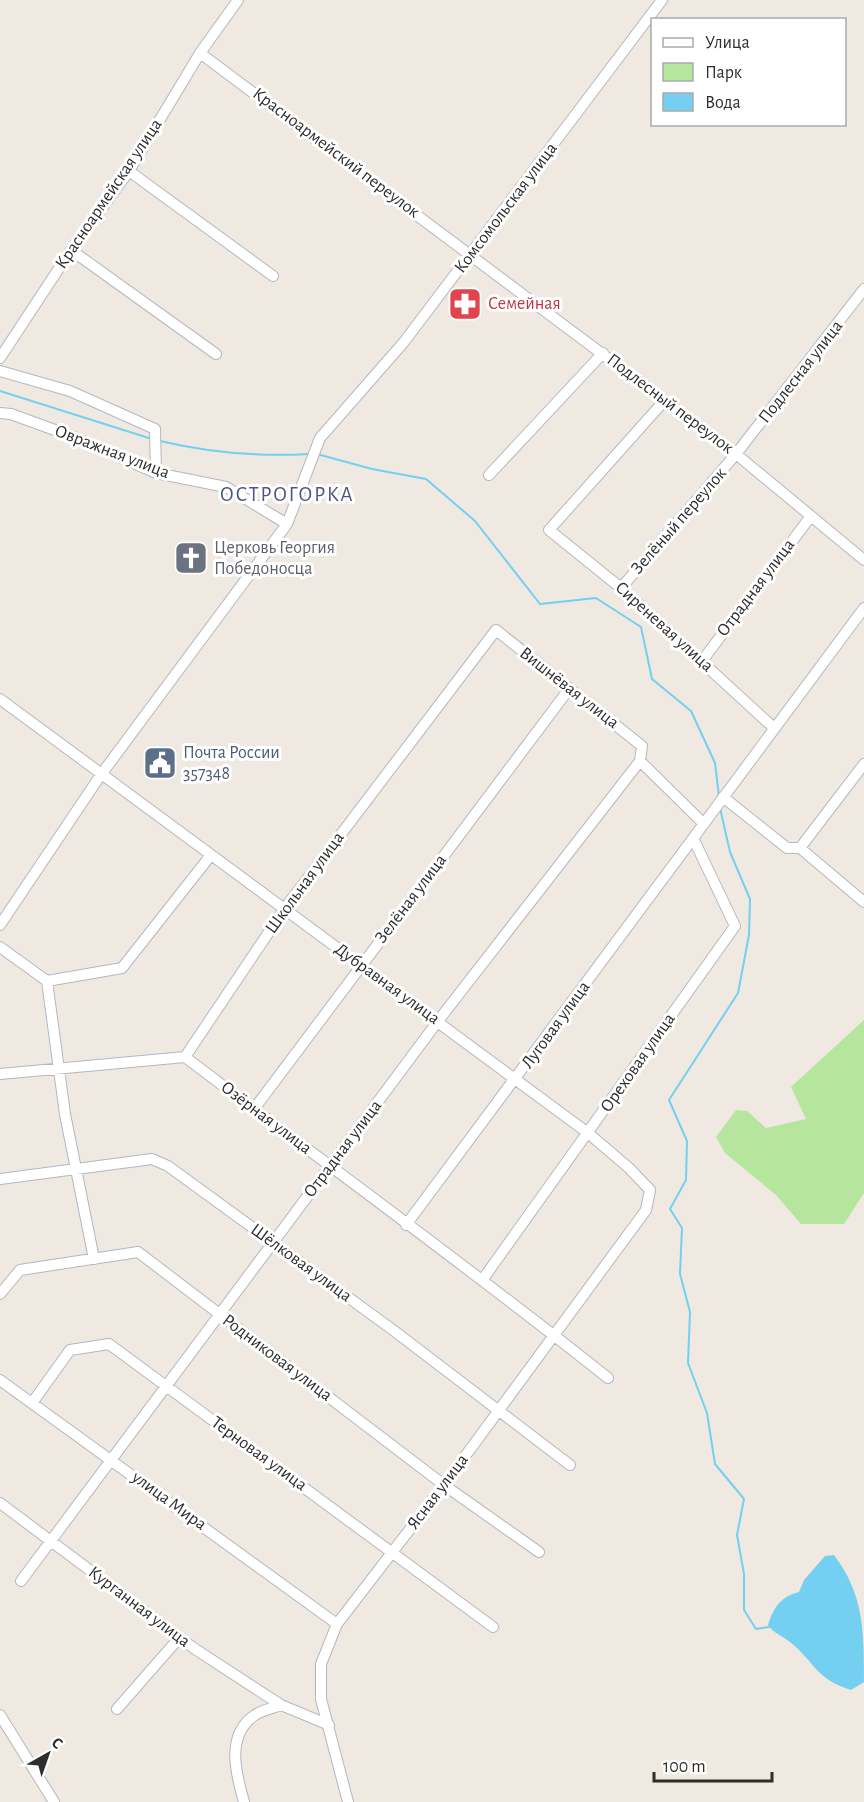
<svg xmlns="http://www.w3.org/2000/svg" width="864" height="1802" viewBox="0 0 864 1802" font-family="'Alegreya Sans',sans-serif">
<rect width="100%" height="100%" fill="#efe9e1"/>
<path fill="#b6e59e" d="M864,1020V1193L844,1224H801L776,1195L725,1153L716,1137L736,1110L747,1111L766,1128L806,1119L791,1087Z"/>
<path fill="#75cff0" d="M834,1555C864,1595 864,1630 864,1682L851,1690C815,1679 815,1662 790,1642C782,1635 774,1634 768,1625C774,1607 780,1597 799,1592L804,1580L825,1556Z"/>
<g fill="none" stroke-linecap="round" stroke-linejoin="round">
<path stroke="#75cff0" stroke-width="2" d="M0,391L152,439
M160,441C211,453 257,457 309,454
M317,454L372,469L426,479L475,521L540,604L596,598L641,627L652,679L691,711L715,763L719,796
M720,808L730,852L750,899L749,935L738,993L669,1100L687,1141L686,1180L670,1209L682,1228L680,1274L690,1312L688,1363L707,1413L715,1464L744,1499L737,1535L744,1574V1610L756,1629L769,1627"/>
<g stroke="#b4b7c1" stroke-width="12">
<path id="minor" d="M200,53L736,454L864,560
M129,171L273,276
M71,250L216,354
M0,358L71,250L129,171L200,53L238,0
M0,371L70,391L155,429L156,473
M665,400L549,530L621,588L774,728
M0,413L11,414L74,437L156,473L226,487L287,524
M489,475L603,353
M621,588L736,454L864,289
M702,661L811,516
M0,699L588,1133L629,1168L650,1190L646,1210L444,1485L337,1624L321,1664V1699L348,1802
M723,797L787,848H800L864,902
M800,848L864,764
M0,925L100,776L287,524L320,438L404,342L662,0
M0,947L47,981L122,968L211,855
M47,981L65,1114L94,1259
M185,1057L285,908L496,630L642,746L640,761L704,824
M0,1074L185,1057C326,1164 470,1268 608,1378
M254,1109L569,689
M0,1179L152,1159L168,1166L393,1330L570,1465
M406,1225L864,608
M483,1279L735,926L693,838
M0,1294L20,1270L138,1252L444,1485L539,1552
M0,1380L337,1624
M32,1403L70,1350L109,1344L493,1627
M0,1503L195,1649L281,1705L329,1725
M21,1581L438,1021L640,761
M117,1709L179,1638
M0,1715L54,1802
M244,1802C236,1774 225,1735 255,1715C262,1710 273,1708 281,1705"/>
</g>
<use href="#minor" stroke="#fff" stroke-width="10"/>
</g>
<defs>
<g id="pharmacy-square" transform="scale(1.725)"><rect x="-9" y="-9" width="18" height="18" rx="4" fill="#e0444e" stroke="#fff"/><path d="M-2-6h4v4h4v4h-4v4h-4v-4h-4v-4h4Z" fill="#fff"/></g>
<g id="church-square" transform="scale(1.725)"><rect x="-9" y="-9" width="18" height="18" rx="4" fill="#6b7280" stroke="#fff"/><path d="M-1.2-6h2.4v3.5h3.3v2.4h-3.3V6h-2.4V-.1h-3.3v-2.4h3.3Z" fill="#fff"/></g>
<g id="civic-square" transform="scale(1.725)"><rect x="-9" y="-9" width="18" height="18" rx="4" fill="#5c6f8a" stroke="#fff"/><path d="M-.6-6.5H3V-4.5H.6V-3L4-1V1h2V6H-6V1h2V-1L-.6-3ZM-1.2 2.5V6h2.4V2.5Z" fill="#fff"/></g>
</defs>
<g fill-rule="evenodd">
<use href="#pharmacy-square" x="465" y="304"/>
<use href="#church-square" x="191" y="558"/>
<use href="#civic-square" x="160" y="763"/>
</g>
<g text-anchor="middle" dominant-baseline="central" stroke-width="6" stroke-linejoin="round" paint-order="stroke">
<g font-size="18" fill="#2e2e2e" stroke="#fff">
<text transform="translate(336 153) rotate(37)">Красноармейский переулок</text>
<text transform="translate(109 194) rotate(-56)">Красноармейская улица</text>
<text transform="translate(506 208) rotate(-53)">Комсомольская улица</text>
<text transform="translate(801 372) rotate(-52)">Подлесная улица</text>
<text transform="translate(670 404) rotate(37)">Подлесный переулок</text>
<text transform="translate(112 452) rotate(21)">Овражная улица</text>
<text transform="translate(679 521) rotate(-49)">Зелёный переулок</text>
<text transform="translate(756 588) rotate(-53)">Отрадная улица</text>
<text transform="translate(664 627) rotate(42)">Сиреневая улица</text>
<text transform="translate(569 688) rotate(38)">Вишнёвая улица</text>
<text transform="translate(305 883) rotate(-54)">Школьная улица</text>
<text transform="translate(411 899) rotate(-53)">Зелёная улица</text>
<text transform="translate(387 984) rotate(36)">Дубравная улица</text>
<text transform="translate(556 1025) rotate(-54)">Луговая улица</text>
<text transform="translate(638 1063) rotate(-55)">Ореховая улица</text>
<text transform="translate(266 1118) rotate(37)">Озёрная улица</text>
<text transform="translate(343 1149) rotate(-53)">Отрадная улица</text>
<text transform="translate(301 1263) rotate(36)">Шёлковая улица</text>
<text transform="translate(277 1358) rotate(37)">Родниковая улица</text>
<text transform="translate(259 1454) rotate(36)">Терновая улица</text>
<text transform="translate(438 1492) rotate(-53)">Ясная улица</text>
<text transform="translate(169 1501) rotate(36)">улица Мира</text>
<text transform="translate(139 1607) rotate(37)">Курганная улица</text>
</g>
<g font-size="18" fill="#be3a42" stroke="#fff" text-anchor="start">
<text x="488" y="304">Семейная</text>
</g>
<g font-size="18" fill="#5b616d" stroke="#fff" text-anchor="start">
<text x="214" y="548">Церковь Георгия<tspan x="214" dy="21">Победоносца</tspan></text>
</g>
<g font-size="18" fill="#4e5e75" stroke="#fff" text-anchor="start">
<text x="183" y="753">Почта России<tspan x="183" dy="21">357348</tspan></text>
</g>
<g font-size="21" letter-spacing="1.5" fill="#4d5680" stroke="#fff">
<text x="287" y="494">ОСТРОГОРКА</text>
</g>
</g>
<rect x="651" y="18" width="195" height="108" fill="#ffffff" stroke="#ababab" stroke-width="1.5"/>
<rect x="663" y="38" width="30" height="9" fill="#ffffff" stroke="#ababab" stroke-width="1.5"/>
<text x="705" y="48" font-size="18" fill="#2e2e2e">Улица</text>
<rect x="663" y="63" width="30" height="18" fill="#b6e59e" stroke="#ababab" stroke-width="1.5"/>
<text x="705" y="78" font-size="18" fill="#2e2e2e">Парк</text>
<rect x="663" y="93" width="30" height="18" fill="#75cff0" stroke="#ababab" stroke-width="1.5"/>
<text x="705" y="108" font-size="18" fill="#2e2e2e">Вода</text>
<g transform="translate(48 1754) rotate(40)" stroke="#ffffff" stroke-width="4.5" paint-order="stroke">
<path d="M0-4.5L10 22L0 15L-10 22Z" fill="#2e2e2e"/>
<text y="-9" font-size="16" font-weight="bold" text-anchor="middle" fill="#2e2e2e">С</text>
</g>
<path d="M654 1772v9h118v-9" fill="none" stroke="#2e2e2e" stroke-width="3"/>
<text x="663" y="1772" font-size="18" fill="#2e2e2e" stroke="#ffffff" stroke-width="4.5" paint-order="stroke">100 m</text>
</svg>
